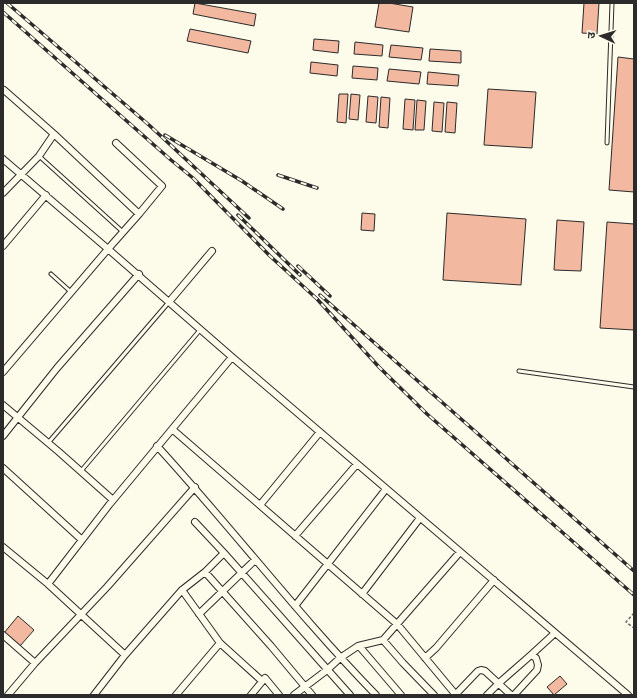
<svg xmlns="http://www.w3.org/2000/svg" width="637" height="698" viewBox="0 0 637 698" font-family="'Asap Condensed','Noto Sans Devanagari',sans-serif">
<rect width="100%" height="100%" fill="#fdfbea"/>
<path fill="#f2b8a0" stroke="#2b2b2b" d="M195,3L256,14L254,26L193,14Z
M379,3H389L413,7L409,32L375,27Z
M584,3H599L597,34L582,33Z
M190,29L251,41L248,53L187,41Z
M314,39L339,41L338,53L313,50Z
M355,42L383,45L382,56L354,54Z
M391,45L423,48L421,60L389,57Z
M430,49L461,51V63L429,61Z
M618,57L634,59V192L609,190Z
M311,62L338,65L337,76L310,73Z
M353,66L378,68L377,80L352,78Z
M389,69L421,72L419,84L387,81Z
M428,72L459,75L458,86L427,84Z
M488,89L536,92L532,148L484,145Z
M339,94H348L346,123L337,122Z
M351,94L360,95L358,120L349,119Z
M368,96L378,97L376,123L366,122Z
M381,97L390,98L388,128L379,127Z
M405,99L415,100L413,130L403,129Z
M417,100L426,101L424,130H415Z
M434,102L444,103L442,132L432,131Z
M447,102L457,103L455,133L445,132Z
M362,213L375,214L374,231L361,230Z
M447,213L526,219L521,285L443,280Z
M557,220L584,222L581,271L554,270Z
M607,222L634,224V330L600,328Z
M18,616L34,630L20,646L4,633Z
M560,676L567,684L554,695L547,687Z"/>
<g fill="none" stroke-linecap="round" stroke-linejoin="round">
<g stroke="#2b2b2b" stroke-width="5">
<path id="lane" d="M607,143L612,3
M39,156L123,232
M51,274L71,292
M519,371L634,387
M48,443L169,302
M81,471L200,330"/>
</g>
<g stroke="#2b2b2b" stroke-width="8">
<path id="street" d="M116,143L162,186L139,214
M3,159L108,249L139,214L54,134L4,90
M3,193L39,156L54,134
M3,246L46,195
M169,302L212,251
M3,372L108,249L232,357L628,695
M3,405L59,452L113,500
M172,429L397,624L456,695
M3,436L57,368L139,274
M157,446C232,528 299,616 376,695
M3,468L82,540
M260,505L320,432
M295,536L357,464
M3,547L48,584L109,505L232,357
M224,553L350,695
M205,572L271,646L312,695
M48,584L125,655L94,695
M182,590L205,572L224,553L195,522
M362,594L420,518
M295,606L386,489
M199,614L255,560
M3,635L35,663
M383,640L403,663L434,695
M220,643L262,681
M359,646L401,695
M125,655L182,590L220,643L176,695
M531,655L555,633
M425,658L436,648L494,580
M456,694L478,671L481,670L485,671L511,695
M8,695L35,663L107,587L195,487
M251,695L265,678L279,695
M294,695L327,670L340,658L358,646L383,640L460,552
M487,695L499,683L531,655L536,658L538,665L537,670L514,695"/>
</g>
<path stroke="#6a6964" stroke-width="1.5" stroke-dasharray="3 2" stroke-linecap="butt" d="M634,613L626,622L634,628"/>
<use href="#lane" stroke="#fdfbea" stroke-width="3"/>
<use href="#street" stroke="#fdfbea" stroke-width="6"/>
<g stroke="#2b2b2b" stroke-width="3.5">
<path id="rail" d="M7,3L149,125L249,218
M3,12L171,160L193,178L270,256L317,299L379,367L427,414L634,595
M165,135L242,181L283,209
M278,175L317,188
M238,215L300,275
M298,266L330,296
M320,295L634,571"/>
</g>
<use href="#rail" stroke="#fdfbea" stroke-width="2" stroke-dasharray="6" stroke-linecap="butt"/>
</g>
<rect width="637" height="698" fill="none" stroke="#2b2b2b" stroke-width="8"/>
<g transform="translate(601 36) rotate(274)" stroke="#fdfbea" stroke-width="3" paint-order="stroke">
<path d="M0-3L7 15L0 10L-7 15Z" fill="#2b2b2b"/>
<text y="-6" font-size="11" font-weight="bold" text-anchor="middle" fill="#2b2b2b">उ</text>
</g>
</svg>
